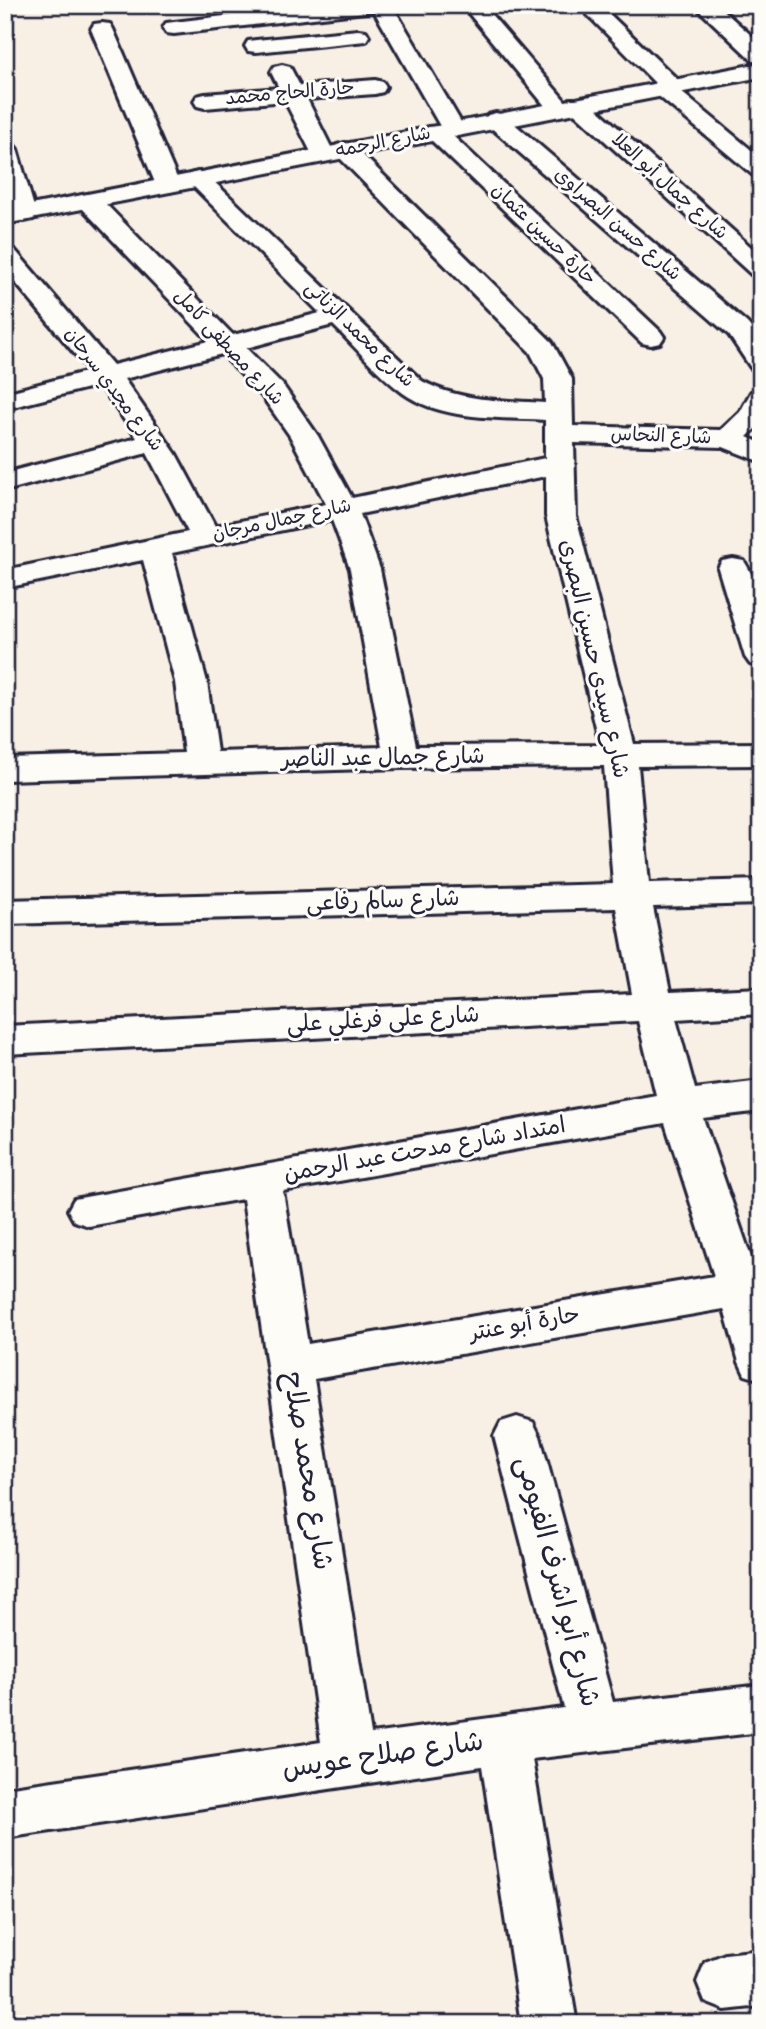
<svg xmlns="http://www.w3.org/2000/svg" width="766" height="2029" viewBox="0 0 766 2029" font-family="'Indie Flower','Playpen Sans Arabic',sans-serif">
<rect width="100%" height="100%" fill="#f8f0e4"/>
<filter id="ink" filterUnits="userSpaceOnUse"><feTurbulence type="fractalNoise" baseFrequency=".0143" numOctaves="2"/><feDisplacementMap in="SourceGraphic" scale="14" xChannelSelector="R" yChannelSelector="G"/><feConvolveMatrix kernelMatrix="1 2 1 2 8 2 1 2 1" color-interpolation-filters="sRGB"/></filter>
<g filter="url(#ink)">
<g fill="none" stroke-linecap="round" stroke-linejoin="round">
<g stroke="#22223b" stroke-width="6">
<path id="minor" d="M315,5H392L465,129L461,134L453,136L660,331L664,337L660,343L651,345L642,343L428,137L424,132L428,127L440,126L374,11L174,34L166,33L163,28L166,23L174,22Z
M462,5H483L567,103L570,99H586L761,256V278L752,275L570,109L567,113H551Z
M578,5H600L680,82L683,87L680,91L761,158V177L753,175L655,93L652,88L655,83Z
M694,5H717L761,44V62L753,61Z
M102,23L110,24L113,29L180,185L177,190L168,192L159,190L156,185L91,29L94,24Z
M358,30L366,31L369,36L366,41L256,52L248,51L245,46L248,41L256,40Z
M282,65L290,67L300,86L375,80L383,82L386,87L383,92L375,94L307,99L335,155L331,160H315L285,101L205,108L197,106L194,101L197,96L205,94L279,88L271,72L274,67Z
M496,113L504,115L747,323L761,339V370L751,368L729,335L488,125L485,120L488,115Z
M5,142L13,144L17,149L36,214L33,219L24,221L15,219C1,198 5,167 5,142Z
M345,143L353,145L552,342L572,379L573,426L721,430L740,412L751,392L761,390V423L747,437L761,443V462L723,447L574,443L576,516L634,744L761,743V765L638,766L649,883L761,880V904L653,907L670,992L761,988V1014L676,1019L695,1089L761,1081V1111L703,1118L755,1269L761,1268V1380L745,1375L739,1362L724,1309L314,1379L371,1734L564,1708L494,1436L501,1422L517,1417L533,1422L540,1436L613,1702L761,1685V1732L532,1759L577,2024H521L482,1766L5,1838V1788L321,1742L243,1199L89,1226L74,1221L68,1210L74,1199L656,1095L638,1021L5,1054V1026L632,994L616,908L5,924V900L613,884L604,766L401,768L5,780V758L184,753L175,682L143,560L5,588V570L188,532L147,453L5,491V473L137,438L100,385L5,409V393L89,371L5,270V246L14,249L113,365L209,341L80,206L77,201L80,196L89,194L98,196L233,335L320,313L186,179L190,174L198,172L206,174L422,381C461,402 501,400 545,403L544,379L530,352L337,155L333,150L337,145ZM333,325C356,347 378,375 403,393C442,421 499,417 545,420V458L352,498L318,436L282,384L246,348ZM222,354L262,396L290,436L326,504L215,526L176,454L124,379ZM546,476V516L600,745L416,746L380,569L360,514ZM332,520L350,569L382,747L217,752L207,682L172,553ZM665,1123L714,1276L308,1344L283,1191Z
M733,559L744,561C765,592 761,632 761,667L750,664L745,657L718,568L722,561Z
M761,1950V2006L725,2010L705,2002L697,1982L705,1962L725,1954Z"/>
</g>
<g stroke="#22223b" stroke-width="6">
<path id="tertiary" d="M761,63V77L5,224V210Z"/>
</g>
<use href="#minor" fill="#fdfcf7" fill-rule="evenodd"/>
<use href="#tertiary" fill="#fdfcf7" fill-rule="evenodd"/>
</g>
</g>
<g text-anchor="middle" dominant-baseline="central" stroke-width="6" stroke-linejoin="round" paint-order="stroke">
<g font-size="19" fill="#22223b" stroke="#fdfcf7">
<text transform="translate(290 94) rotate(-5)">حارة الحاج محمد</text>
<text transform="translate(383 143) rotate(-11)">شارع الرحمه</text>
<text transform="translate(669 187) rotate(42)">شارع جمال أبو العلا</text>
<text transform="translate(617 225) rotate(41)">شارع حسن البصراوى</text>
<text transform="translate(543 235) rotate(44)">حارة حسين عثمان</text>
<text transform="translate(359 335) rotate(44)">شارع محمد الزناتى</text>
<text transform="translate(228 348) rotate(47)">شارع مصطفى كامل</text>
<text transform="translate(113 390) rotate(53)">شارع مجدي سرحان</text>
<text transform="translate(661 437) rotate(2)">شارع النحاس</text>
<text transform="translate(282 521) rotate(-12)">شارع جمال مرجان</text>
</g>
<g font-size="23" fill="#22223b" stroke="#fdfcf7">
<text transform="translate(593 659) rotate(77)">شارع سيدى حسين البصرى</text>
<text transform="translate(383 759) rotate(-1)">شارع جمال عبد الناصر</text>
<text transform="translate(383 902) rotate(-2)">شارع سالم رفاعى</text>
<text transform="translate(383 1021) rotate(-3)">شارع على فرغلي على</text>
<text transform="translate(425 1151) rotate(-10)">امتداد شارع مدحت عبد الرحمن</text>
<text transform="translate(525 1325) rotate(-10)">حارة أبو عنتر</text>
</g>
<g font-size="28" fill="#22223b" stroke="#fdfcf7">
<text transform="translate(306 1471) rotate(81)">شارع محمد صلاح</text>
<text transform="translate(556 1582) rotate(75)">شارع أبو اشرف الفيومى</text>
<text transform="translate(383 1757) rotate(-8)">شارع صلاح عويس</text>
</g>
</g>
<rect width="766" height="2029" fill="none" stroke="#fdfcf7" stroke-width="28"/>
<rect x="14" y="14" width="738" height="2001" fill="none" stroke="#22223b" stroke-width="2.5" filter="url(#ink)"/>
</svg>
